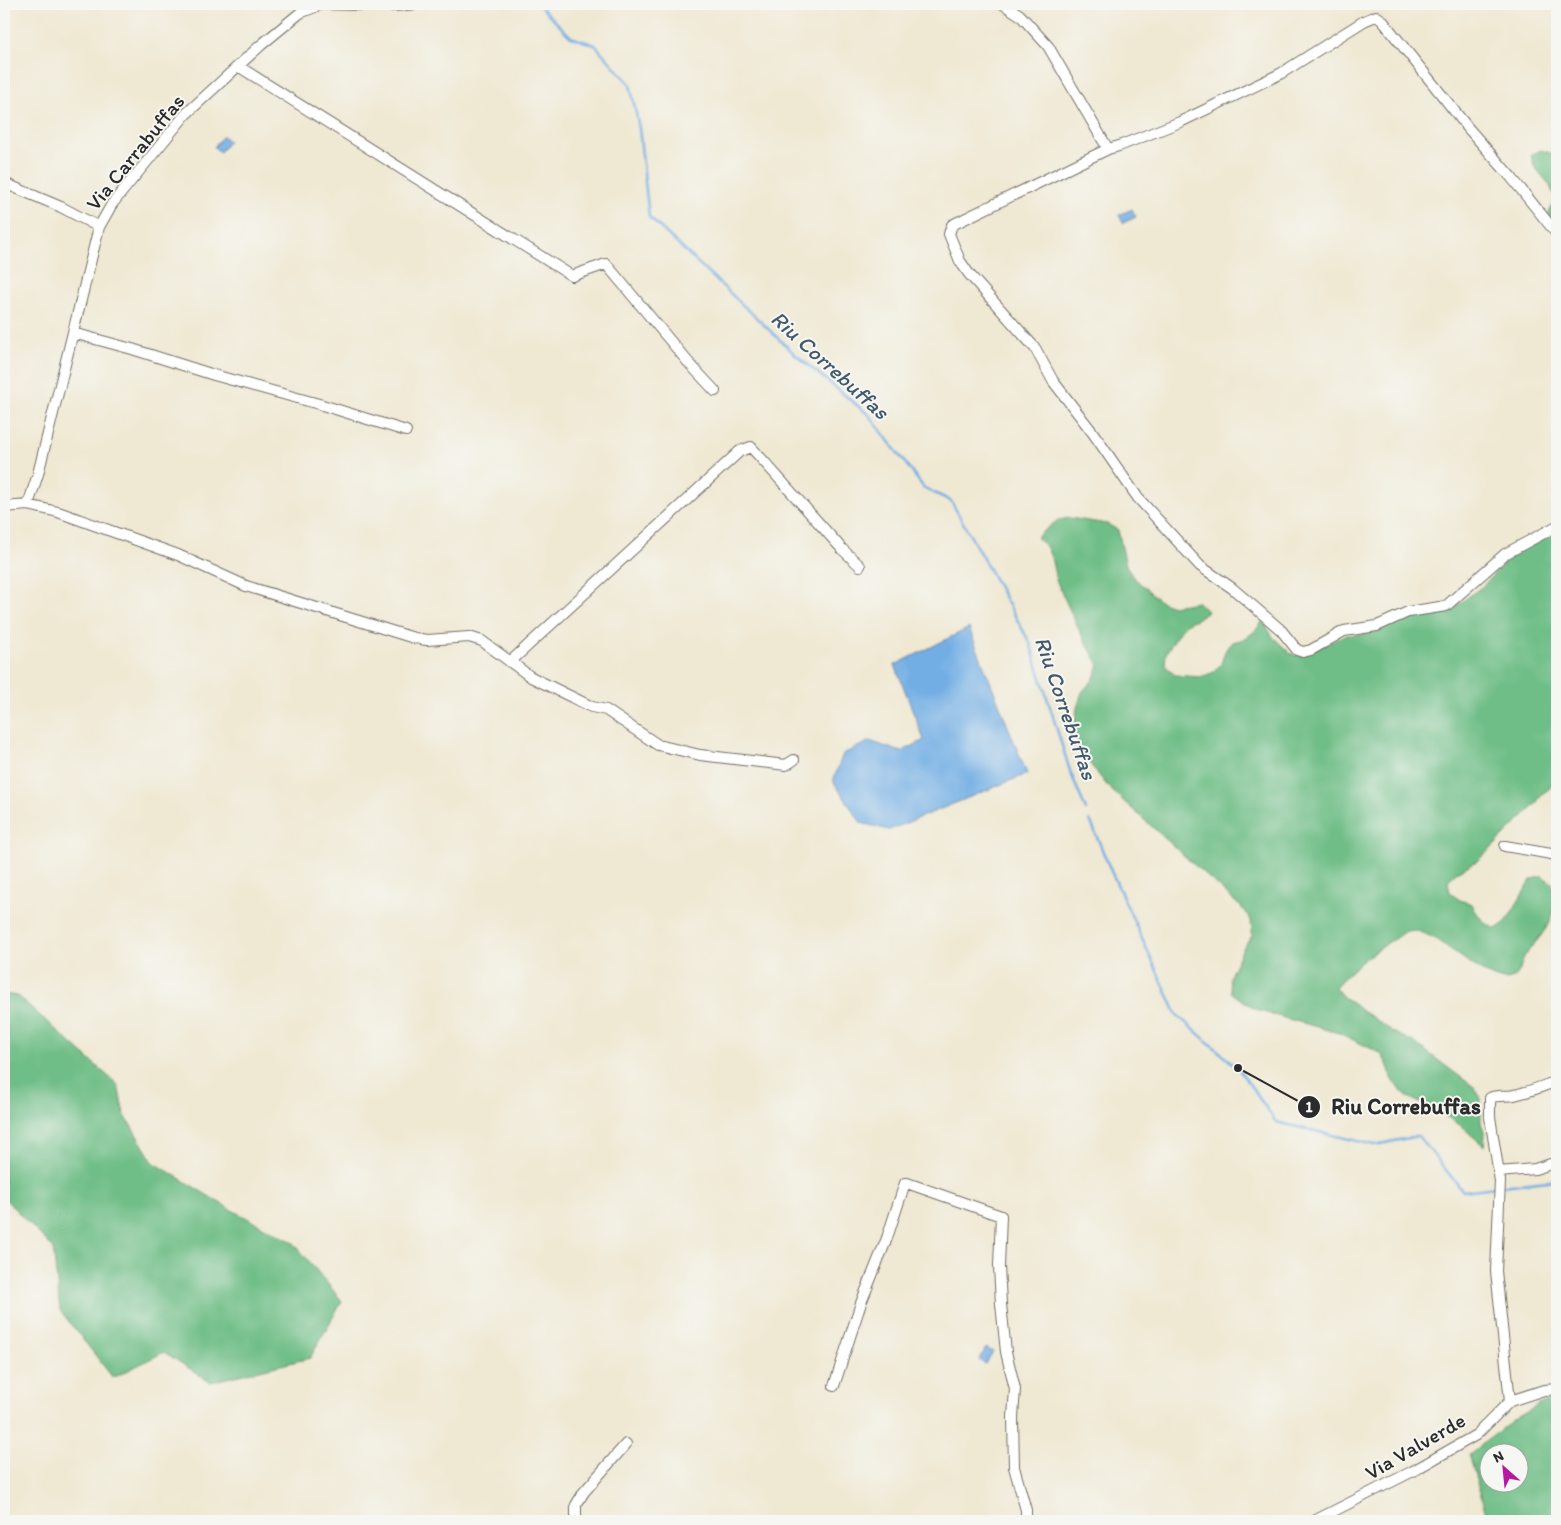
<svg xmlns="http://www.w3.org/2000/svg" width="1561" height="1525" viewBox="0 0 1561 1525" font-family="Itim,sans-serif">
<rect width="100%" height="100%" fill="#f6f6f2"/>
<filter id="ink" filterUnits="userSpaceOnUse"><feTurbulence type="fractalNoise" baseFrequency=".02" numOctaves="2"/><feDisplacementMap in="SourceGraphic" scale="10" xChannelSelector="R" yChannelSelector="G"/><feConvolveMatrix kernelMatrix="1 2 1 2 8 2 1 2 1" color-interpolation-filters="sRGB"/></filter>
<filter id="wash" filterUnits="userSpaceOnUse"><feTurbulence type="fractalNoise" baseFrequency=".0096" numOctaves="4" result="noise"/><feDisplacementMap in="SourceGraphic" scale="20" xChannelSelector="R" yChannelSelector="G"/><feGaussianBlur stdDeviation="1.12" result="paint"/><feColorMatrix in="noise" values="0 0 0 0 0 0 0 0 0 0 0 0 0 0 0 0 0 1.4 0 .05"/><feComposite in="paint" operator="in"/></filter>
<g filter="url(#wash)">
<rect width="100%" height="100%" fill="#efe8d2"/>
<path fill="#70be87" stroke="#4e7459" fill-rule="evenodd" d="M1541,150L1557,155V228L1549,217L1548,214L1554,203V195L1549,184L1534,166L1531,155Z
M1070,518L1107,524L1118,530L1126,565L1132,576L1151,593L1160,601L1172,606L1198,602L1207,611L1198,618L1187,623L1179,632L1166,653L1165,665L1175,675L1200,677L1212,673L1221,664L1225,651L1233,642L1244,639L1254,632L1263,621L1273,637L1291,654L1301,656L1336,639L1347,635H1360L1385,628L1403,619L1440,614L1451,610L1484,585L1500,567L1517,551L1557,531V783L1542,794L1535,805L1495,845L1477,861L1456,872L1448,881L1450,893L1460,900L1472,904C1478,917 1484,923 1496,929L1506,922L1531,880L1542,876L1552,883C1556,899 1556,913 1547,927C1540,938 1531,947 1524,957C1520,965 1521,975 1511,979C1486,988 1432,923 1407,931C1402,932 1398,937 1394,939C1372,952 1352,968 1335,987L1342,996L1393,1032L1415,1043L1474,1087L1481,1098V1123L1485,1134L1484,1146L1460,1125L1439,1112L1406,1096L1398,1088L1392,1078L1388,1066L1382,1055L1372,1049L1339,1033L1259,1011L1231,993L1229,978L1243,948L1252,936L1251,920L1241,907L1109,788L1083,755L1076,740L1075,724L1077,708L1082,692L1093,680L1099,665L1081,634L1056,580L1051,557L1046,546L1037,538L1039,535L1058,520Z
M4,994L18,996L118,1085L124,1114L153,1162L230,1209L293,1242L342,1301L310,1358L210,1382L164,1352L113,1378L60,1310L53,1248L4,1198Z
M1557,1395V1521H1488L1469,1454L1518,1417ZM1488,1452H1518V1482H1488Z"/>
<path fill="#72aee4" stroke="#4e6c88" d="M223,136L229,141L220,152L214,147Z
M1132,209L1136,217L1123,223L1119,215Z
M969,628L1027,774L889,830L861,823L833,781L843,754L870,741L901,752L924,740L895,665Z
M986,1348L993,1352L985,1364L979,1360Z"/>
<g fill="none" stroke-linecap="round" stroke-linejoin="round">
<path stroke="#72aee4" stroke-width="2.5" d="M538,4L571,37L595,45L630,84L639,128L649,217L797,356L869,415L924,488L951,501L1030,643L1070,771L1086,810
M1090,820L1111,871L1177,1015L1238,1068L1276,1122L1375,1145L1418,1136L1463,1191L1496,1187
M1502,1186L1557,1180"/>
</g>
</g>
<g filter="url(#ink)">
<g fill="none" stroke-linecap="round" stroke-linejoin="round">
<g stroke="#706d65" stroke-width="12">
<path id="minor" d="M1003,4L1020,15L1048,46L1108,149L1119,146L1180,122L1280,74L1364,21L1376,16L1382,20L1468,128L1511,177L1557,234
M238,66L572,276L606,264L688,362L715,391
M1108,149L952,225L949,234L960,261L969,274L1035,348L1053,381L1093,433L1138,498L1200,566L1232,588L1281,630L1297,650L1303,652L1311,650L1344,631L1377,626L1408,612L1446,606L1505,554L1557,526
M4,183L61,207L99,227
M73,333L132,349L214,375L319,404L406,431
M28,505L58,512L178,555L246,586L414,638L427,640L469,637L482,641L531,677L592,707L606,710L658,745L700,755L786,765L794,760
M4,507L28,505L38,474L99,227L112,204L186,114L261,45L300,13L322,4L395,6L418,4
M510,662L740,451L751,447L842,549L860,566
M1505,846L1557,855
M1498,1172L1535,1169L1557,1162
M834,1386L861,1303L887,1238L905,1183H907L1001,1216L999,1266L1001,1304L1006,1352L1015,1389L1013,1417L1014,1467L1026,1510V1521
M1510,1401L1496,1271L1500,1181L1490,1117V1098C1498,1094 1506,1097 1514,1095C1529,1092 1543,1086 1557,1081
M576,1521V1505L584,1492L626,1444
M1314,1521L1413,1471L1476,1435L1510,1401L1544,1390L1557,1389"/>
</g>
<use href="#minor" stroke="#fff" stroke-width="10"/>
</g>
</g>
<g text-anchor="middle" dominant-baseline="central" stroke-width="4" stroke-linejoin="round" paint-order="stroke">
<g font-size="21" fill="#2b2b2b" stroke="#f6f6f2">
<text transform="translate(135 152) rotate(-51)">Via Carrabuffas</text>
<text transform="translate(1415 1446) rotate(-30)">Via Valverde</text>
</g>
<g font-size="22" font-style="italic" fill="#44596c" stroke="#f6f6f2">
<text transform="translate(830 365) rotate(42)">Riu Correbuffas</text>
<text transform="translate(1066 708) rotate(71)">Riu Correbuffas</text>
</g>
</g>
<path fill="none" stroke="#2b2b2b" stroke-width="2" d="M1238 1068L1309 1107"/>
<g fill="#2b2b2b" stroke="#f6f6f2" stroke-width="2">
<circle cx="1238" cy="1068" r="5"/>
<circle cx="1309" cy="1107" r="12"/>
</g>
<g font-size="15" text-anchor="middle" font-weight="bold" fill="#fff">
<text x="1309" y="1112">1</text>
</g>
<g font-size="22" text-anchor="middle" font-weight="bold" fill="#2b2b2b" stroke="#f6f6f2" stroke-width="4" stroke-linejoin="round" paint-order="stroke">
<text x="1406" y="1114">Riu Correbuffas</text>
</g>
<rect width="1561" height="1525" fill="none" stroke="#f6f6f2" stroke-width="20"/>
<g transform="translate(1504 1468) rotate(333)"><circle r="24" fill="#f6f6f2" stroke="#a5a5a2"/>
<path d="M0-4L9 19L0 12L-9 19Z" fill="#b5179e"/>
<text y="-8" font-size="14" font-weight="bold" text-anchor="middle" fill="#2b2b2b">N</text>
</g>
</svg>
